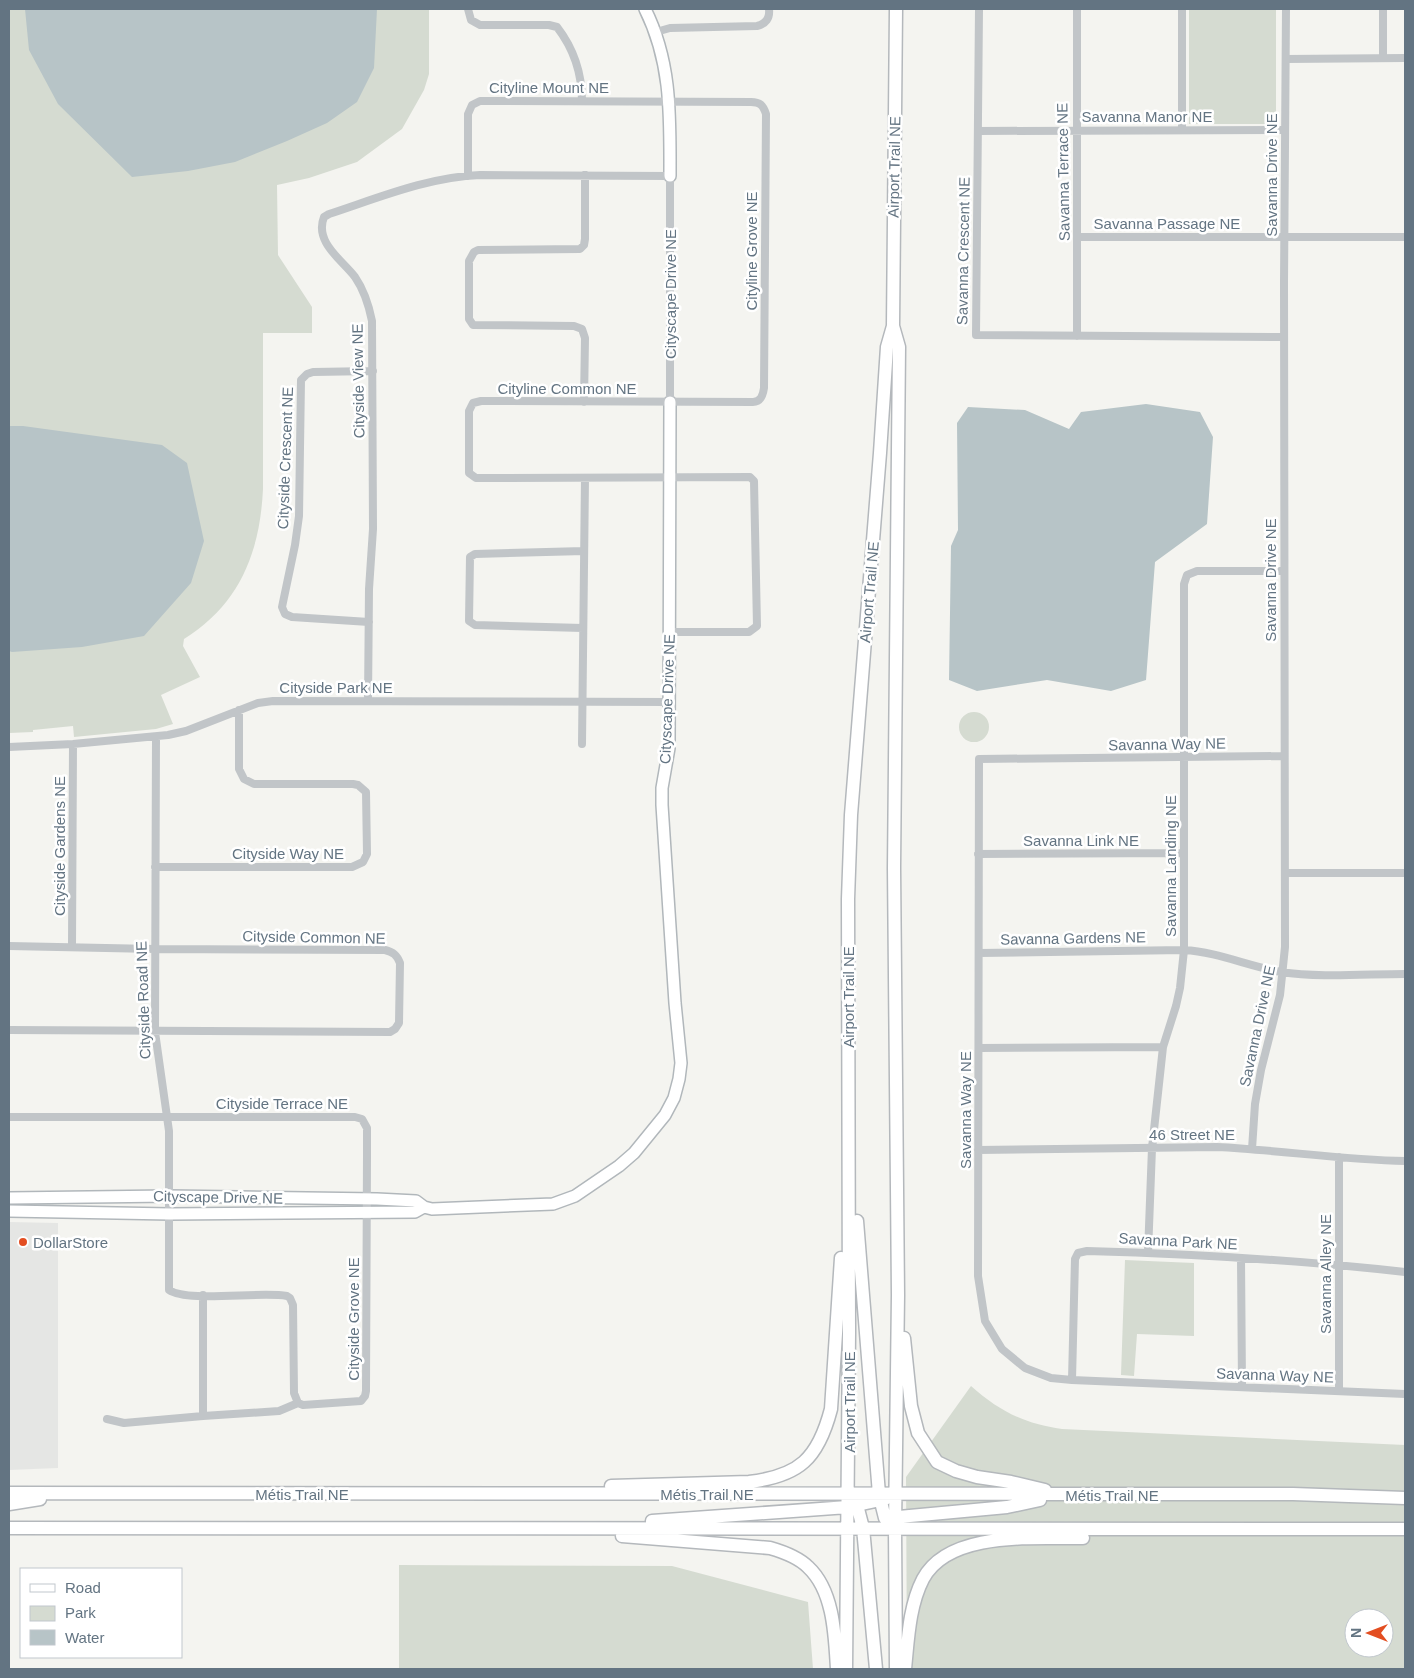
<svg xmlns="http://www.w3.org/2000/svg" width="1414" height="1678" viewBox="0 0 1414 1678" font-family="Helvetica,sans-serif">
<rect width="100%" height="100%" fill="#f4f4f0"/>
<path fill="#e5e6e4" d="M9,1222L58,1223V1468L9,1470Z"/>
<path fill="#d5dbd1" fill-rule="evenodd" d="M9,9H429V74L424,90L402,129L357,162L309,178L277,185L278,255L312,307V333H263V489C260,552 240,604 184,639L183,646L200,677L161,695L173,724L156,729L74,737L73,726L33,730V732L9,733Z
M1189,9H1276V124H1189Z
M959 727a15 15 0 1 1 30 0a15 15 0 1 1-30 0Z
M1125,1260L1194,1263V1336L1137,1334L1134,1376L1121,1375Z
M971,1386C999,1411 1025,1424 1062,1429L1405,1445V1669H907L906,1477ZM1354,1618H1384V1648H1354Z
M399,1565L672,1566L808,1602L813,1669H399Z"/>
<path fill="#b7c4c7" d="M25,9H377L374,68L357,102L327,123L287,141L235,162L188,171L132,177L58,104L29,50Z
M1146,404L1200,412L1213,437L1207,524L1155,562L1146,680L1111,691L1047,680L977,691L949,680L951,546L958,530L957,423L968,407L1025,410L1069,429L1081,412Z
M9,426H23L162,445L187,463L204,541L191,583L144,636L82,647L12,652L9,651Z"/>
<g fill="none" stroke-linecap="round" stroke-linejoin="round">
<g stroke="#b1b7bb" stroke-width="14">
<path id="secondary" d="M645,9C672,63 670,117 670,176
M9,1198L169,1196L377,1199L416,1201L424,1207L415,1212L170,1214L9,1211
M424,1207L432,1209L553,1204L575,1196L619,1166L634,1153L665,1115L674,1098L679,1079L681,1063L675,1003L662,805V788L669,748L670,402"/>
</g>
<g stroke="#b4b8bc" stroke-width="15">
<path id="primary" d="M893,326L899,347L894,868L898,1295L895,1528L896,1669
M857,1221L879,1494L885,1518L895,1528
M904,1338L911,1406L918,1433L937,1462L956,1471L977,1477L1011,1482L1045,1490
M611,1486L749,1482C799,1476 818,1459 831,1409L841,1258
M9,1493L1293,1494L1405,1498
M853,1500L857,1505L863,1528L876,1669
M9,1504L40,1499
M888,1518L1007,1507L1040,1500
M652,1521L848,1507L885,1499
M9,1528L1405,1529
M622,1536L770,1548C784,1552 798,1557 808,1567C834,1591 835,1636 837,1669
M846,1669L849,1333L848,899L851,815L880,453L887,347L893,326L896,9
M905,1669C908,1640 909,1606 923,1579C949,1530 1036,1539 1083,1538"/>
</g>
<path stroke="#c1c5c8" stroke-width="8" d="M468,9L471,20L480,25H549L557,27C574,49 582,74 582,101
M979,9L976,335L1284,337
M1077,9V336
M1182,9V129
M1383,9V58
M656,32L670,28L757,26C766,24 770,18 769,9
M1286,59L1405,58
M978,131L1285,130
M468,176V114L472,105L480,101L751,102C760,102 763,105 766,114L764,388C763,395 761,402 753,402L481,401L473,403L469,411V473L476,478L750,477L754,481L757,626L749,632H669
M1078,237H1405
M584,402L585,338L582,329L574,326L473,325L469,319V261L474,252L478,250L580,249L584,245L585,239V175
M369,622L292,617L285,614L282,607L295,545L299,516L301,380L307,374L313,372L373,371
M583,628L475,625L469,621L470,557L475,554L584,551
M368,701L369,589L373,529L372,321C369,306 364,290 355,277C342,260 314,242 324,217L329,214C378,198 428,177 480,175L670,176V402
M582,744L585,478
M9,747L73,744L168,735L186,731L258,703L273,701L669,702
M1284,756L979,759L978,1276L985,1321L1002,1349L1025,1368L1051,1378L1072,1380L1405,1394
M978,854L1183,853
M155,867H352L363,862L367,854L366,792L358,785L353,784H254L244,779L239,769V710
M1285,873H1405
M9,946L154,949L385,950C393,952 397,955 400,963L399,1023L395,1029L390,1032L9,1030
M72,947L73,744
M979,953L1184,950C1217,952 1248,966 1281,972C1319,978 1367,974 1405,974
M979,1048L1163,1047
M9,1117H355L362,1119L367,1128V1154L366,1391L365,1396L361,1401L303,1405L298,1403L294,1393L293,1305L290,1298L287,1296C260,1291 188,1303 169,1290V1131L155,1032L156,737
M1252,1149L1255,1104L1261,1070L1280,995L1285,947L1284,283L1286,9
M978,1150L1217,1147C1280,1150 1342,1160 1405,1161
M1148,1253L1152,1148L1163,1047L1176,1006L1180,988L1184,950V584L1187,575L1197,571H1284
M1241,1258L1242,1387
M203,1295V1416L279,1411L298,1403
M1072,1380L1075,1259L1078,1253L1087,1251C1193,1254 1300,1260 1405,1272
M1339,1391V1157
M107,1419L124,1423L203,1416"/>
<use href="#secondary" stroke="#fff" stroke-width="11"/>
<use href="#primary" stroke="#fff" stroke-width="12"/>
</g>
<circle fill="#e34e21" stroke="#fff" stroke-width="2" cx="23" cy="1242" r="5"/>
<g text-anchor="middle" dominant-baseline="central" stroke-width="5" stroke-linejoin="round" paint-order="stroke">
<g font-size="15" fill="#637482" stroke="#fff">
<text x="549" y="87">Cityline Mount NE</text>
<text x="1147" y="116">Savanna Manor NE</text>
<text transform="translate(894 167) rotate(-89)">Airport Trail NE</text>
<text transform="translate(1063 172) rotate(-91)">Savanna Terrace NE</text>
<text transform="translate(1271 175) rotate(-90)">Savanna Drive NE</text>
<text x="1167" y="223">Savanna Passage NE</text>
<text transform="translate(751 251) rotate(-90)">Cityline Grove NE</text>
<text transform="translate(963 251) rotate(-89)">Savanna Crescent NE</text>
<text transform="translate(670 294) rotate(-90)">Cityscape Drive NE</text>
<text transform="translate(358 381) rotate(-91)">Cityside View NE</text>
<text x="567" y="388">Cityline Common NE</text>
<text transform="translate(285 458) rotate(-88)">Cityside Crescent NE</text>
<text transform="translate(1270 580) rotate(-90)">Savanna Drive NE</text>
<text transform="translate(869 592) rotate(-85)">Airport Trail NE</text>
<text x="336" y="687">Cityside Park NE</text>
<text transform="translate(667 699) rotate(-88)">Cityscape Drive NE</text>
<text transform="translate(1167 744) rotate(-1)">Savanna Way NE</text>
<text x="1081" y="840">Savanna Link NE</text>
<text transform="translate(59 846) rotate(-90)">Cityside Gardens NE</text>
<text x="288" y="853">Cityside Way NE</text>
<text transform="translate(1170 866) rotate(-90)">Savanna Landing NE</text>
<text transform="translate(314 937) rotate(1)">Cityside Common NE</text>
<text transform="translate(1073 938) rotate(-1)">Savanna Gardens NE</text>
<text transform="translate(848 997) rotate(-90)">Airport Trail NE</text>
<text transform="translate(143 1000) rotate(-92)">Cityside Road NE</text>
<text transform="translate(1257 1026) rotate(-78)">Savanna Drive NE</text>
<text x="282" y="1103">Cityside Terrace NE</text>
<text transform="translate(965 1110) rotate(-90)">Savanna Way NE</text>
<text x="1192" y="1134">46 Street NE</text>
<text transform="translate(218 1197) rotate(1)">Cityscape Drive NE</text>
<text transform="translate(1178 1241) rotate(3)">Savanna Park NE</text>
<text transform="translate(1325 1274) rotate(-90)">Savanna Alley NE</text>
<text transform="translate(353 1319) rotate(-90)">Cityside Grove NE</text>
<text transform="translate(1275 1375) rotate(2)">Savanna Way NE</text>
<text transform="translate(849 1402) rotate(-90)">Airport Trail NE</text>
<text x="302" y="1494">Métis Trail NE</text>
<text x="707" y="1494">Métis Trail NE</text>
<text x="1112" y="1495">Métis Trail NE</text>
</g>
<g font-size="15" fill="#637482" stroke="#fff" text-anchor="start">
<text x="33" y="1242">DollarStore</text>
</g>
</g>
<rect width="1414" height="1678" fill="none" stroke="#637482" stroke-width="20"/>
<rect x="20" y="1568" width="162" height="90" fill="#ffffff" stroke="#c1c7cd"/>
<rect x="30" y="1584" width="25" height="8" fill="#ffffff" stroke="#c1c7cd"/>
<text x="65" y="1593" font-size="15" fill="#637482">Road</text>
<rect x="30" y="1606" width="25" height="15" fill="#d5dbd1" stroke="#c1c7cd"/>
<text x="65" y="1618" font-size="15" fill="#637482">Park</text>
<rect x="30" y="1630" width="25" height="15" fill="#b7c4c7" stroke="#c1c7cd"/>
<text x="65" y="1643" font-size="15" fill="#637482">Water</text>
<g transform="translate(1369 1633) rotate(270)"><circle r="24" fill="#ffffff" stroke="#c1c7cd"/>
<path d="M0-4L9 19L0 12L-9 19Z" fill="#e34e21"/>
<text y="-8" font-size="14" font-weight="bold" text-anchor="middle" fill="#637482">N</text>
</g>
</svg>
